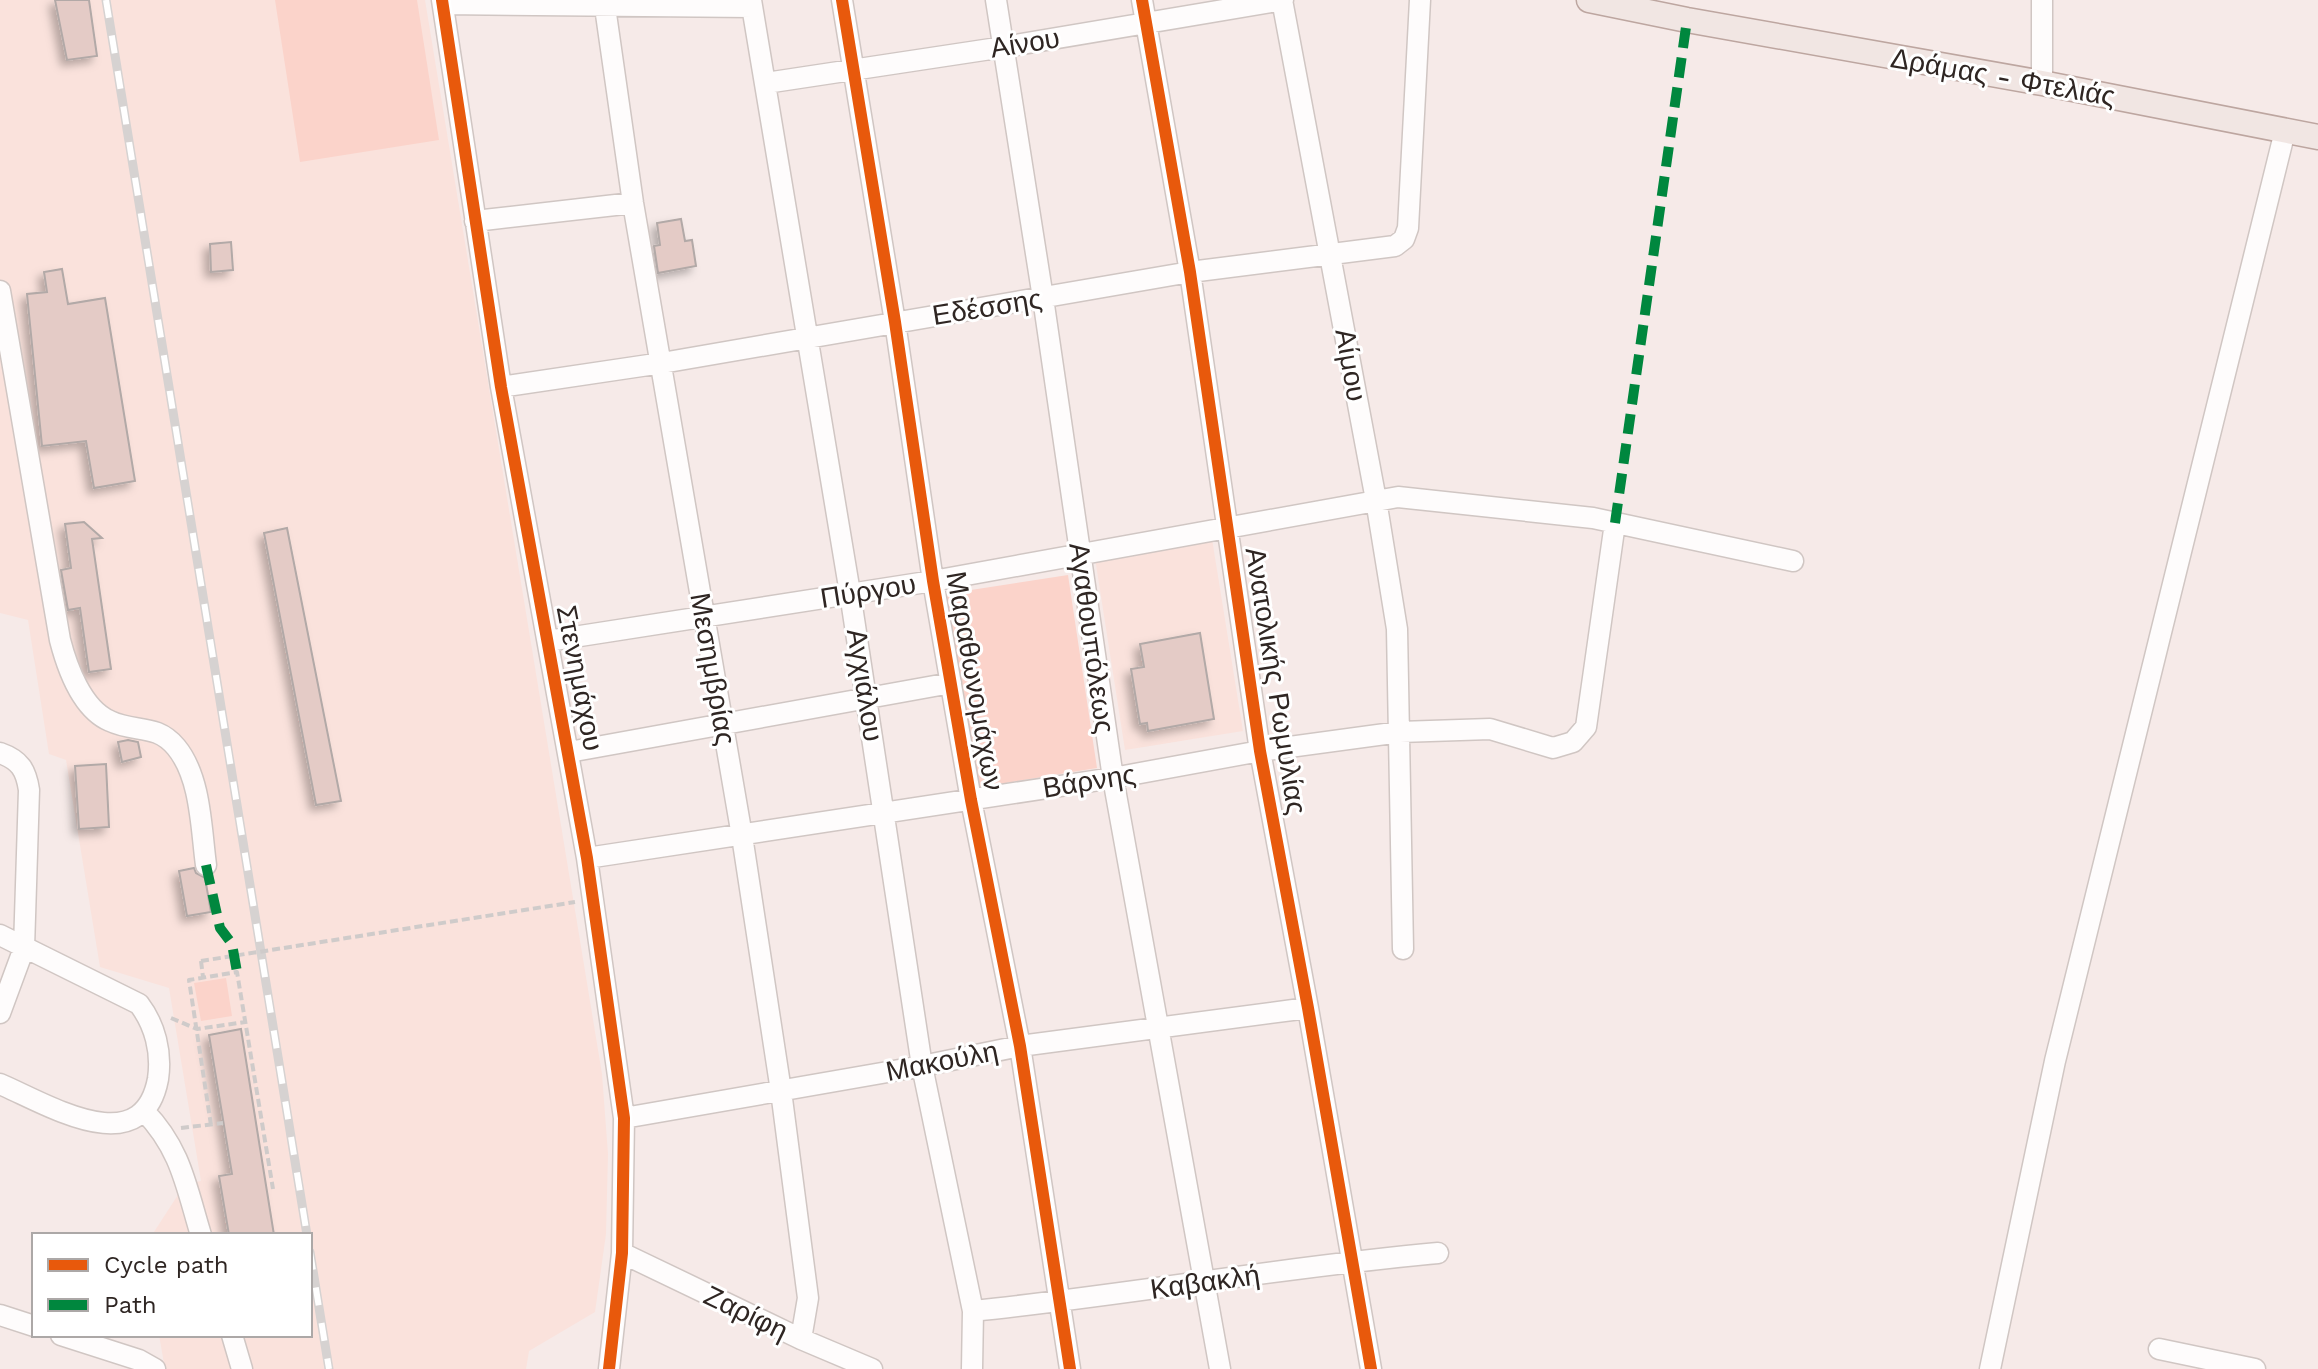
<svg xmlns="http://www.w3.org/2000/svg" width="2318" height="1369" viewBox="0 0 2318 1369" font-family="'Work Sans',sans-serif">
<defs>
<filter id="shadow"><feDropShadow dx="-5.5" dy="5.5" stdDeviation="4" flood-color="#0004"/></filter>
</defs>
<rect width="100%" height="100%" fill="#f6eae8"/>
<path fill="#fae2dc" d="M0,0H425L602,1074L608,1154L606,1234L595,1312L529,1351L526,1369H165L159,1335H310V1235H152L185,1184L201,1181L169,988L100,967L66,760L49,754L28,620L0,613Z
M1212,539L1243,731L1125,750L1095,558Z"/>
<path fill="#fbd3ca" d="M275,0H417L439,140L300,162Z
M1068,575L1097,768L975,788L945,594Z
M226,978L232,1016L201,1021L194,983Z"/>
<path fill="#e4cbc6" stroke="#b2a9a7" stroke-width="2" filter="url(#shadow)" d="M55,0H89L97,56L67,60Z
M681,219L685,241L692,240L696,266L658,273L654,246L660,245L657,223Z
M231,242L233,270L211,272L210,244Z
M62,269L68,304L105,298L135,481L94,488L86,441L42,446L27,294L47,292L44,272Z
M84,522L102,538L92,539L111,669L89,672L80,608L68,610L61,570L71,568L65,524Z
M287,528L341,801L316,805L264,533Z
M1200,633L1214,719L1148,731L1147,723L1140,724L1131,669L1144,667L1140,644Z
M128,740L138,742L141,757L122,762L118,742Z
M106,764L109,827L79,829L75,766Z
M194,868L196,873L205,878L211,912L187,916L179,871Z
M241,1029L260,1148L274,1235H229L219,1176L232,1174L209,1035Z"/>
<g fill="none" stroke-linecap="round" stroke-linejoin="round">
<g stroke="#d0c6c3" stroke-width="23">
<path id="minor" d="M442,0L501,387L587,858L624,1118L622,1253L609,1369
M604,0L633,203L742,836L781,1091L808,1298L801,1339
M751,0L850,593L922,1066L973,1311L972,1369
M842,0L895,322L933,581L971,800L1020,1046L1070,1369
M996,0L1043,298L1113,778L1220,1369
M1142,0L1190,272L1260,751L1308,1008L1371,1369
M1282,0L1376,500L1397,629L1403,949
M443,4L752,7
M766,83L1004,47L1283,0
M2042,83V0
M475,221L633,203
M0,291L60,640C67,667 82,709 110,721C135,733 156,723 176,747C201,777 201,828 206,865
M501,387L662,363L1190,272L1395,246L1404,239L1408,228L1420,0
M548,641L933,581L1398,497L1593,518L1793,561
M569,752L951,683
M0,753C20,760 26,770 29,790L24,948L0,1013
M587,858L1113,778L1260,751L1400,732L1490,729L1553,748L1573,742L1586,727L1615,523
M0,935L139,1004C155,1025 162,1052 158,1079C142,1164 47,1104 0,1084
M144,1111C181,1149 186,1186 201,1235
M624,1118L922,1066L1020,1046L1308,1008
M622,1253L801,1339L872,1369
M973,1311C1128,1295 1282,1267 1438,1253
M0,1315L34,1326
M61,1335L139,1360L155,1369
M232,1335L242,1369
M2159,1349L2255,1369
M1990,1369L2055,1061L2285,131"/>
</g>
<g stroke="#bda6a0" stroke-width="27">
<path id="major" d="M1589,0L1687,20L2042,83L2318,137"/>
</g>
<path stroke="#cfcbca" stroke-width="4" stroke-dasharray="8 4" stroke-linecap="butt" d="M201,961L203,977
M171,1018L197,1029L245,1022
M211,1125L189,980L237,972L273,1189
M181,1128L223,1123"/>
<use href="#minor" stroke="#fefcfc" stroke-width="20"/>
<use href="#major" stroke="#f1e6e3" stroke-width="24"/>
<g stroke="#d6d2d1" stroke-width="9">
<path id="rail" d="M106,0L307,1235
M310,1252L329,1369"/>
</g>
<use href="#rail" stroke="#fff" stroke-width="6" stroke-dasharray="18" stroke-linecap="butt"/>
<path stroke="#cfcbca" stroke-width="4" stroke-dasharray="8 4" stroke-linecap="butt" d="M201,961L575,902"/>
<path stroke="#00873e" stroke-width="10" stroke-dasharray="20 10" stroke-linecap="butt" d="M1615,523L1687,20
M206,865L220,928L232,944L237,972"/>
<g stroke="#fff" stroke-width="17">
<path id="cycleway" d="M442,0L501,387L587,858L624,1118L622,1253L609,1369
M842,0L895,322L933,581L971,800L1020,1046L1070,1369
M1142,0L1190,272L1260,751L1308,1008L1371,1369"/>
</g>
<use href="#cycleway" stroke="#e8590c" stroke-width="12"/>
</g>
<g text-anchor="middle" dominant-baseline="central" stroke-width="6" stroke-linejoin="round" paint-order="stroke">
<g font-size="28" fill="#2f2623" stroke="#fff">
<text transform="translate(1025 43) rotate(-9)">Αίνου</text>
<text transform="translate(2003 77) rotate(10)">Δράμας - Φτελιάς</text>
<text transform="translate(987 307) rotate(-9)">Εδέσσης</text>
<text transform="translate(1351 365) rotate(80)">Αίμου</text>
<text transform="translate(868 591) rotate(-9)">Πύργου</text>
<text transform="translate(1092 638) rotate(82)">Αγαθουπόλεως</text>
<text transform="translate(713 669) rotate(80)">Μεσημβρίας</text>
<text transform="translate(580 678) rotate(79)">Στενημάχου</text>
<text transform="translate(975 681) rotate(80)">Μαραθωνομάχων</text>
<text transform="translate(1276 681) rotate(81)">Ανατολικής Ρωμυλίας</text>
<text transform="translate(865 685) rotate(81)">Αγχιάλου</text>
<text transform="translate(1089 781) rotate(-9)">Βάρνης</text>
<text transform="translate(942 1061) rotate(-11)">Μακούλη</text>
<text transform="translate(1205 1282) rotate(-8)">Καβακλή</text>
<text transform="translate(746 1313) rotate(26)">Ζαρίφη</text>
</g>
</g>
<rect x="32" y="1233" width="280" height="104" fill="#ffffff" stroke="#aca8a7" stroke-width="2"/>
<rect x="48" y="1259" width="40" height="12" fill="#e8590c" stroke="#aca8a7" stroke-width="2"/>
<text x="104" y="1273" font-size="24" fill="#2f2623">Cycle path</text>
<rect x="48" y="1299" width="40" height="12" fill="#00873e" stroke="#aca8a7" stroke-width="2"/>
<text x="104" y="1313" font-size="24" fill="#2f2623">Path</text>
</svg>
